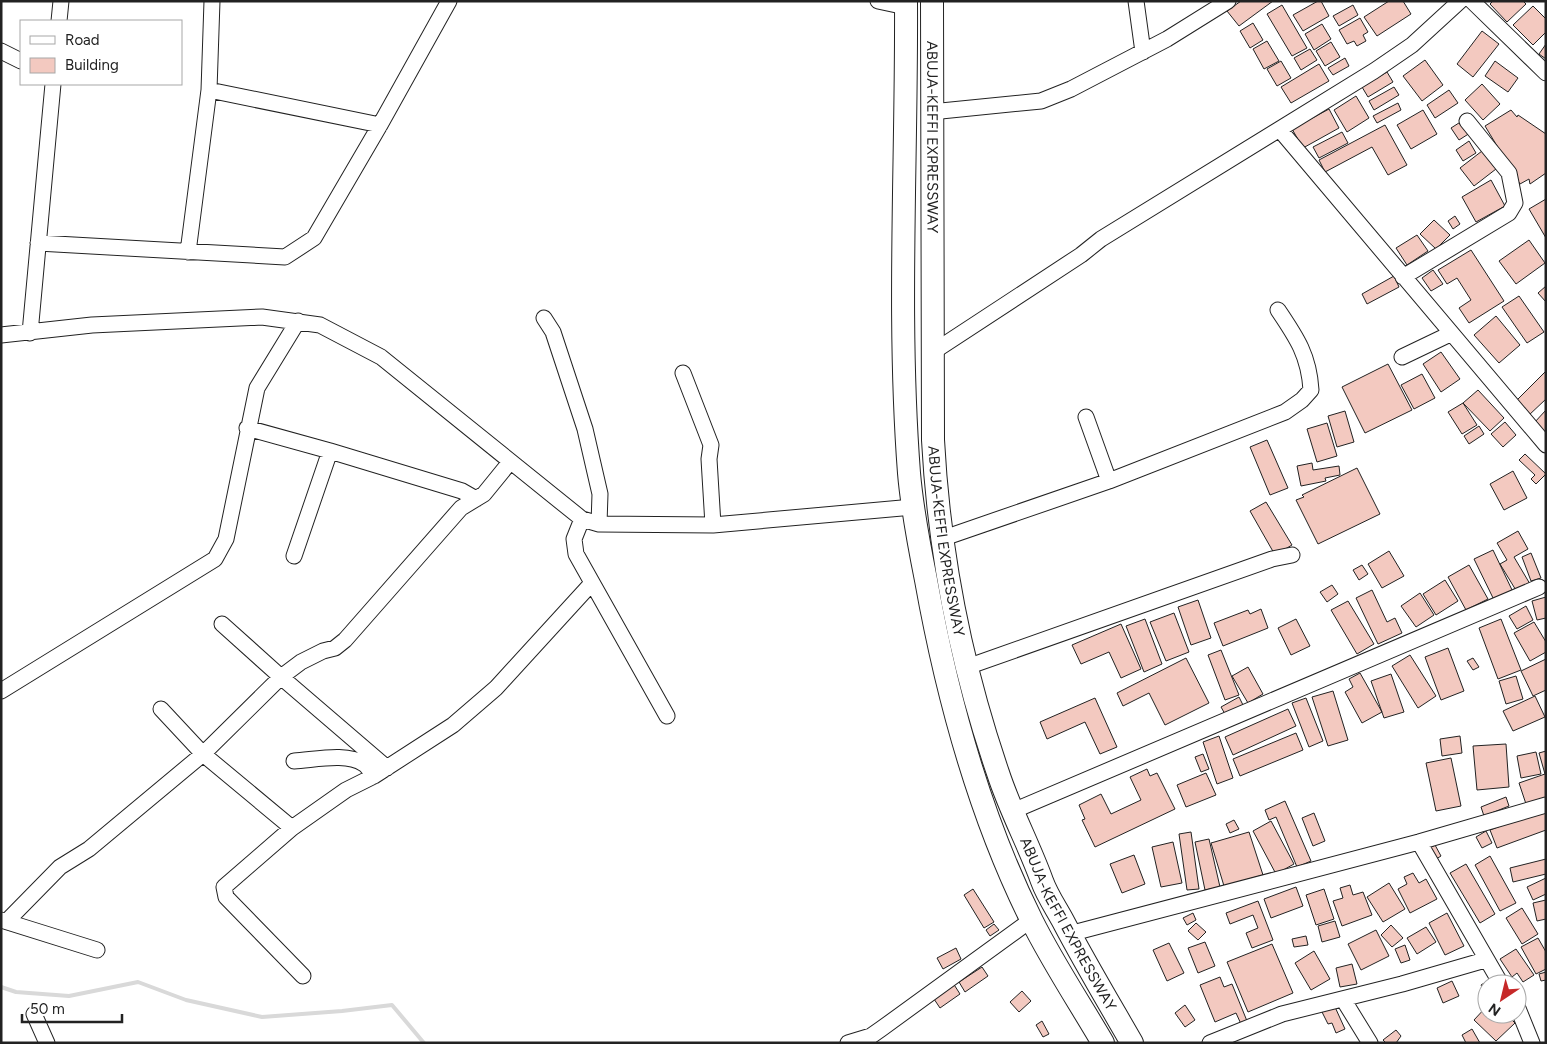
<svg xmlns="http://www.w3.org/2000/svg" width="1547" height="1044" viewBox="0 0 1547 1044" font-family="Figtree,sans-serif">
<rect width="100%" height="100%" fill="#fff"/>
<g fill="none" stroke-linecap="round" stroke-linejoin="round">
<path stroke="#d9d9d9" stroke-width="4" d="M1,987L16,992L69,996L138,982L186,1000L262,1017L342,1011L392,1005L424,1043"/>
</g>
<path fill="#f3c9c0" stroke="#222" d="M1241,1H1273L1239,26L1227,11Z
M1318,1H1321L1329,16L1303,31L1293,15Z
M1389,1H1403L1411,14L1377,36L1364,17Z
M1493,1H1523L1526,4L1507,22L1490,4Z
M1282,5L1307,48L1292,56L1267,14Z
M1353,5L1358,15L1339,26L1333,16Z
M1533,6L1546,19V32L1533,45L1513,25Z
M1360,18L1368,32L1363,35L1366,41L1357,46L1354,41L1347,44L1339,30Z
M1253,23L1263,40L1250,48L1240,31Z
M1322,24L1331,39L1314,50L1305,34Z
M1482,31L1499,44L1473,77L1457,64Z
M1267,41L1279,61L1264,69L1253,49Z
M1331,42L1340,57L1325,66L1316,51Z
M1546,44V59L1539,54Z
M1310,49L1317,60L1301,70L1294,58Z
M1345,58L1349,66L1333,75L1328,68Z
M1425,60L1443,85L1422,101L1403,76Z
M1281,61L1291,78L1277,86L1267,69Z
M1495,61L1518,78L1508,92L1485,76Z
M1319,64L1329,81L1291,103L1281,87Z
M1387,72L1393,82L1368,97L1362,87Z
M1482,84L1500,104L1483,120L1465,100Z
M1394,87L1399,95L1374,110L1369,101Z
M1449,90L1458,103L1435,118L1427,105Z
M1356,96L1369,118L1347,132L1334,110Z
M1398,103L1401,110L1377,123L1373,116Z
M1329,109L1339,128L1303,148L1292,129Z
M1423,110L1437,134L1411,149L1397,125Z
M1511,110L1517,117L1518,115L1546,134V173L1530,184L1529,179L1520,184L1485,126Z
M1462,121L1470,133L1459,140L1451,128Z
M1385,125L1407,165L1388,175L1372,147L1325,172L1319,160Z
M1342,132L1348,143L1319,158L1313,147Z
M1469,141L1476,153L1463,161L1456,150Z
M1482,151L1496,169L1474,186L1460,168Z
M1491,180L1505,206L1476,222L1462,197Z
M1546,199V238L1529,209Z
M1455,216L1460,224L1453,229L1448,221Z
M1434,220L1450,235L1436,249L1420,234Z
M1417,235L1428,251L1407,265L1396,248Z
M1529,240L1545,263L1516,284L1499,261Z
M1471,250L1504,301L1469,323L1459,308L1471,300L1457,278L1447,284L1438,270Z
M1433,270L1443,284L1431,291L1422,278Z
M1394,276L1399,287L1367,304L1362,294Z
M1546,286V302L1538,293Z
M1519,296L1544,332L1527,343L1502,307Z
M1496,316L1520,345L1499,363L1474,335Z
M1441,352L1460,379L1441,392L1423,364Z
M1388,364L1412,410L1365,433L1342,387Z
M1546,371V399L1528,416L1515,402Z
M1422,374L1435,398L1414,409L1401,385Z
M1478,390L1504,418L1490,431L1463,403Z
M1463,403L1477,425L1462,434L1448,412Z
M1546,410V434L1534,423Z
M1345,411L1354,442L1337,447L1328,416Z
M1505,422L1516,435L1503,447L1491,434Z
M1327,423L1337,456L1317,462L1307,429Z
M1479,426L1484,434L1469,444L1464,436Z
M1267,440L1288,488L1270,495L1250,447Z
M1525,454L1546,474L1536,484L1531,479L1535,475L1519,460Z
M1312,463L1313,470L1339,466L1340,475L1325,478L1326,481L1301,486L1297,466Z
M1357,468L1380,514L1318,544L1296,500L1304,497L1302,495Z
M1513,471L1527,498L1504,510L1490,484Z
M1266,502L1292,545L1275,555L1250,511Z
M1518,531L1528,549L1514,557L1530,584L1517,592L1500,564L1507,560L1497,543Z
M1493,550L1513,592L1495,602L1474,559Z
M1389,551L1404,576L1382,588L1368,564Z
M1531,553L1541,578L1531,581L1522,557Z
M1362,565L1368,574L1359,580L1353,570Z
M1469,565L1488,599L1466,610L1448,577Z
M1445,580L1458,601L1436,615L1423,594Z
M1332,585L1338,594L1327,602L1320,592Z
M1372,590L1387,622L1395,618L1402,633L1378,644L1356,598Z
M1420,593L1434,615L1416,627L1401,606Z
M1546,597V618L1537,620L1532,601Z
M1198,600L1211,638L1191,645L1178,607Z
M1348,601L1374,644L1357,654L1331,610Z
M1526,606L1533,620L1517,629L1509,616Z
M1261,609L1268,628L1223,646L1214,623L1248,610L1250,614Z
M1174,613L1189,652L1166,661L1150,622Z
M1145,619L1162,664L1144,672L1126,626Z
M1296,619L1310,646L1291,655L1278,628Z
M1501,619L1521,670L1498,679L1479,628Z
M1534,622L1546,642V652L1530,661L1514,633Z
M1121,624L1141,669L1121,678L1109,652L1081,664L1072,645Z
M1448,648L1464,691L1441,700L1425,657Z
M1221,650L1239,695L1225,700L1208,655Z
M1410,655L1436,696L1418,708L1392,666Z
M1186,658L1209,703L1165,725L1149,693L1123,706L1117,693Z
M1473,658L1479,667L1473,670L1467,661Z
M1546,659V690L1533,696L1521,671Z
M1248,667L1263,694L1248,703L1232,676Z
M1360,673L1382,712L1362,723L1345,692L1353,687L1349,679Z
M1391,674L1404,712L1384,718L1371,681Z
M1516,676L1523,699L1506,704L1499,681Z
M1333,691L1348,740L1328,746L1312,697Z
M1535,696L1545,717L1513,731L1503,711Z
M1239,697L1243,705L1225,714L1221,707Z
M1095,698L1117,747L1100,754L1085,722L1047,739L1040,722Z
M1306,698L1323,741L1309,747L1292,703Z
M1288,709L1296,726L1233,755L1225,737Z
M1296,733L1303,750L1240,776L1233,759Z
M1219,736L1233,778L1217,784L1203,742Z
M1460,736L1462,753L1442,756L1440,739Z
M1506,744L1509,787L1477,790L1473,746Z
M1546,751V798L1526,804L1519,783L1545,774L1539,753Z
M1536,752L1541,774L1521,778L1517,756Z
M1203,754L1209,769L1201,772L1195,757Z
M1451,758L1461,806L1436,811L1426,763Z
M1147,769L1150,776L1157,773L1175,809L1095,847L1082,820L1085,819L1079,805L1101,794L1111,814L1141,800L1130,777Z
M1206,773L1216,795L1186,807L1177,785Z
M1506,797L1509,806L1484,816L1481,807Z
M1285,801L1311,861L1297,867L1276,817L1269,820L1265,810Z
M1546,809V830L1497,848L1490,830Z
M1314,813L1325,841L1313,846L1302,818Z
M1234,820L1239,829L1230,833L1226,824Z
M1271,821L1294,864L1276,874L1253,831Z
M1486,831L1492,843L1482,848L1476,837Z
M1191,832L1199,889L1187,890L1179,834Z
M1249,832L1263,875L1224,886L1211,843Z
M1209,839L1220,887L1205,890L1195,842Z
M1173,842L1182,883L1161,887L1152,847Z
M1435,845L1441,856L1433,861L1427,850Z
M1134,855L1145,884L1122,893L1110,864Z
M1490,856L1516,903L1500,911L1475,865Z
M1546,859V874L1513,882L1510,868Z
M1466,864L1495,914L1480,923L1450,873Z
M1413,873L1419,883L1426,879L1437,899L1410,913L1398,889L1407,884L1404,877Z
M1546,878V894L1533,900L1527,887Z
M1389,883L1405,909L1383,922L1367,897Z
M1350,885L1353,895L1363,892L1372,915L1342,926L1333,901L1343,898L1340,888Z
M1296,887L1303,906L1271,918L1264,899Z
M973,889L994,922L984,928L964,895Z
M1324,889L1334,919L1316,925L1306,895Z
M1546,900V919L1537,921L1533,903Z
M1258,901L1273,940L1252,948L1246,933L1258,928L1253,915L1230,924L1226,913Z
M1522,908L1538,934L1522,944L1506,918Z
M1193,913L1196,920L1187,925L1183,918Z
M1447,913L1464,946L1445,955L1429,923Z
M1335,921L1340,937L1322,942L1318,926Z
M1196,923L1206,932L1198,940L1188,931Z
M994,924L999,930L990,936L986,930Z
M1391,925L1403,938L1392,947L1381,935Z
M1426,927L1436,942L1417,954L1407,938Z
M1376,930L1389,956L1361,970L1348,944Z
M1306,936L1308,945L1294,947L1292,939Z
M1538,938L1546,952V969L1536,974L1521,947Z
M1205,942L1215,966L1198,973L1188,948Z
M1169,943L1184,973L1167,981L1153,950Z
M1272,944L1293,993L1248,1012L1227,962Z
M1405,945L1410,960L1401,963L1395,949Z
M956,948L961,959L943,969L937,958Z
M1516,949L1534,975L1523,982L1517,973L1512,977L1500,959Z
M1314,951L1330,979L1311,990L1295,963Z
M1352,964L1357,984L1340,987L1336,968Z
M982,967L988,976L965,992L959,982Z
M1546,972V980L1541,981L1539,974Z
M1220,977L1224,987L1232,984L1247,1021L1241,1024L1236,1013L1215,1022L1200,985Z
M1489,980L1491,984H1487L1485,992L1481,985Z
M1452,981L1459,996L1443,1003L1437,988Z
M953,983L960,994L940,1008L932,996Z
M1022,991L1031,1001L1019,1012L1010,1002Z
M1185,1005L1195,1020L1185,1027L1175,1013Z
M1487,1006V1014H1506L1515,1023L1496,1041L1474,1020Z
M1335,1007L1345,1029L1336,1033L1332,1023L1328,1024L1322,1012Z
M1042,1021L1049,1034L1043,1037L1036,1025Z
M1472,1029L1480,1043H1466L1462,1035Z
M1396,1030L1401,1036L1396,1043H1386L1383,1040Z"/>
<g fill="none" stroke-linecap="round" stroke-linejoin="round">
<g stroke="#222" stroke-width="17">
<path id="minor" d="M878,1L906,7
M1136,1L1143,52
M1472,1L1546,73
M59,21L61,1
M1,51L21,61
M209,90L380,125
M931,112L1041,101L1071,89L1167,39L1228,1
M1280,130L1546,445
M38,243L285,257L314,238L380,125L449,1
M188,252L209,90L212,1
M1403,277L1509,213L1515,203L1509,173L1467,121
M544,318L553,332L585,429L600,494L599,524
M30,333L53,84
M1,335L92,325L262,317L320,325L381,357L582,519L599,524L713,525L913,507
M933,352L1081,255L1101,239L1374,71L1412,45L1460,1
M1402,357L1450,334
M683,373L711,445L709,459L713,525
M1086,417L1109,481
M247,428L330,451L462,491L476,499
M582,519L574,539L576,554L667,716
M941,539L1109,481L1285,412L1302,400L1311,390C1309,356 1297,338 1278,310
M294,556L330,451
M222,624L281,677L387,768
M967,667L1272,559L1292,555
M1,691L215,559L226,539L257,388L298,321
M161,709L203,754L292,828
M294,761C314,760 347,752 364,764C368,767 371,772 374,776
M1013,811L1539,587
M1419,842L1501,984
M1,920L97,950
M7,921L60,867L89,849L203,754L281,677L301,662L323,651L335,648L345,640L461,508L484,494L510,462
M1069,934L1419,842L1546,805
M303,976L226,897L224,887L292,828L346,790L374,776L453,725L496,688L592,583
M1343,999L1370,1043
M1517,1006L1532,1043
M34,1014L47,1043
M848,1043L871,1036L881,1029L1031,920
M1210,1043L1282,1014L1402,984L1485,960"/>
</g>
<g stroke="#222" stroke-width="24">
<g id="highway">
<path d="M906,1C907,158 897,316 909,473C912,509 919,545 926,580C947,697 979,815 1032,921C1053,963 1079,1002 1103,1043"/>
<path id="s1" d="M932,1L933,440C939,553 961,665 998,773C1010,810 1029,845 1042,881C1047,895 1056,908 1063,921C1085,963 1109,1003 1132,1043"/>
</g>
</g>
<use href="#minor" stroke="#fff" stroke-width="15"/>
<use href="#highway" stroke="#fff" stroke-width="22"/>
</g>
<g text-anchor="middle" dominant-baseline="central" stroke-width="4" stroke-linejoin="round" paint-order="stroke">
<g font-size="15" fill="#222" stroke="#fff">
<text stroke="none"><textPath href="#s1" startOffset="136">ABUJA-KEFFI EXPRESSWAY</textPath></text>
<text stroke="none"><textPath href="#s1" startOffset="541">ABUJA-KEFFI EXPRESSWAY</textPath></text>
<text stroke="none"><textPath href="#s1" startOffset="946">ABUJA-KEFFI EXPRESSWAY</textPath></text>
</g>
</g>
<rect width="1547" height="1044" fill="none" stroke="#222222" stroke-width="5"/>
<rect x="20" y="20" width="162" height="65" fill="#ffffff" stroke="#a7a7a7"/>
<rect x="30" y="36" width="25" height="8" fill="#ffffff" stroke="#a7a7a7"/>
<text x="65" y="45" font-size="15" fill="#222222">Road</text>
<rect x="30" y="58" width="25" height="15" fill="#f3c9c0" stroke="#a7a7a7"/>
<text x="65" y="70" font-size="15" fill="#222222">Building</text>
<g transform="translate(1502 999) rotate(215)"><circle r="24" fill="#ffffff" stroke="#a7a7a7"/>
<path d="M0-4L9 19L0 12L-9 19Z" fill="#c62828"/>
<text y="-8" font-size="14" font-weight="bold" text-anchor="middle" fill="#222222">N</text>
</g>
<path d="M22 1014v8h100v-8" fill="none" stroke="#222222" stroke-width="2.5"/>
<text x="30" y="1014" font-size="15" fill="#222222" stroke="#ffffff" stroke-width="4" paint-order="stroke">50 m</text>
</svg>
